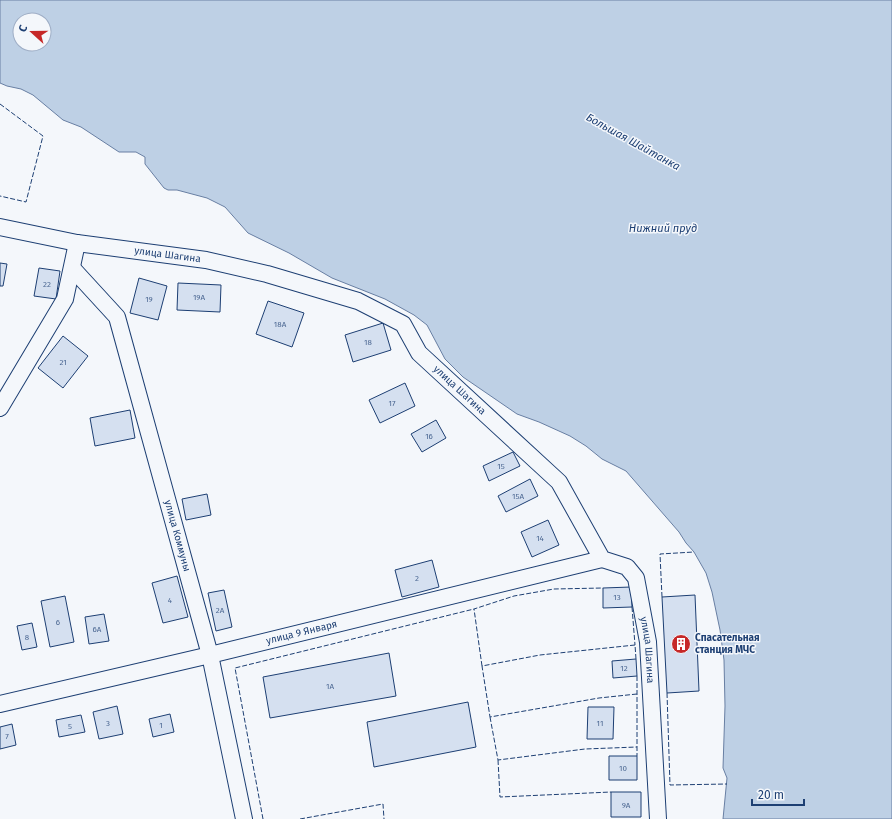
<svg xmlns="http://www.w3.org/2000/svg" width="892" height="819" viewBox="0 0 892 819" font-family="'Fira Sans',sans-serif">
<rect width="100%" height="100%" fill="#f4f7fb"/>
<path fill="#bed0e5" stroke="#687fa3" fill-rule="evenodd" d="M0,0H892V819H723L727,778L723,768L725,706L724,660L720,630L712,592L706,573L694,552L686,543L679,532L626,471L602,459L586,446L570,436L539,422L517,414L463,377L445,359L427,325L414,315L385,299L332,278L289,253L248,233L225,207L207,198L177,190H168L164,188L145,164V157L136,152H119L81,127L63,120L33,95L21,89L7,86L0,83ZM20,20H44V44H20Z"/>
<path fill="#d5e0f0" stroke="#1d3f73" d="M0,263L7,264L3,286H0Z
M39,268L60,271L56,299L34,296Z
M139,278L167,286L158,320L130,313Z
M178,283L221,285L220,312L177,310Z
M268,301L304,313L292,347L256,334Z
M383,323L391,350L353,362L345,335Z
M63,336L88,356L63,388L38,368Z
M405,383L415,406L380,423L369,400Z
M130,410L135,438L95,446L90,418Z
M436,420L446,438L422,452L411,434Z
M513,452L520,466L489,481L483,466Z
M530,479L538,496L506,512L498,496Z
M207,494L211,515L186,520L182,499Z
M548,520L559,545L532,557L521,532Z
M432,560L439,587L402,597L395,570Z
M177,576L188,617L163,623L152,583Z
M631,587L632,607L603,608V588Z
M224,590L232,627L216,631L208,593Z
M695,595L699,691L667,693L662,597Z
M65,596L74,642L50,647L41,601Z
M104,614L109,641L89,644L85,617Z
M32,623L37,647L22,650L17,626Z
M389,653L396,696L270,718L263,677Z
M636,659L637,676L613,678L612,661Z
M468,702L476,747L374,767L367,722Z
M117,706L123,734L99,739L93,712Z
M588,707H614L613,739H587Z
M170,714L174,732L153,737L149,719Z
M81,715L85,732L59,737L56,720Z
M12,724L16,745L0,749V727Z
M609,756H637V780H609Z
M611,792H641V817H611Z"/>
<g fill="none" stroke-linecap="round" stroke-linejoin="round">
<g stroke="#1d3f73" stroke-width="18">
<g id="minor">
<path id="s1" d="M0,227L77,243L206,260L267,274L358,301L403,324L419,353L559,482L602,559L627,567L636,578L648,642L658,819"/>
<path id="s2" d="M73,269L117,317L210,655L244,819"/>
<path d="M0,408L65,299L77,243"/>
<path id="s3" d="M0,704L210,655L602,559"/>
</g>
</g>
<use href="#minor" stroke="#f4f7fb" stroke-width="16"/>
<path stroke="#1d3f73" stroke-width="1" stroke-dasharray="5 2" stroke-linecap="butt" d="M0,104L43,136L26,202L0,196
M662,597L660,554L694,552
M632,607L635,645
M636,659L635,645L540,655L482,666L490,717L599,698L637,694
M482,666L474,609L514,596L554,589L603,588
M637,676V756
M667,693L670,785L727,784
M490,717L498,760L585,749L637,747
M498,760L500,797L611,792
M263,819L235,668L474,609
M300,819L383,804L384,819"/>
</g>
<defs>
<g id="building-disc" transform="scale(1)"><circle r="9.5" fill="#c62828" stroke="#f4f7fb"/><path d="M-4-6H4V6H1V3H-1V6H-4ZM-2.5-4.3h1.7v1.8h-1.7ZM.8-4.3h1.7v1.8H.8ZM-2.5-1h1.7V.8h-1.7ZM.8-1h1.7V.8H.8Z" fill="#fff"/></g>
</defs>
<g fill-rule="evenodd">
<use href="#building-disc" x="681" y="644"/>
</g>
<g text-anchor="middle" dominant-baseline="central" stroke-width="3" stroke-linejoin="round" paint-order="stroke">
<g font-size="8" fill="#4b6792">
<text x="47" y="284">22</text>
<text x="199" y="297">19А</text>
<text x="149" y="299">19</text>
<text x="280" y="324">18А</text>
<text x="368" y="342">18</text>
<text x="63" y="362">21</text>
<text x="392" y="403">17</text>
<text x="429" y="436">16</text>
<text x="501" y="466">15</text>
<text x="518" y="496">15А</text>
<text x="540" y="538">14</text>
<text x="417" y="578">2</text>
<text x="617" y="597">13</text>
<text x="170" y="600">4</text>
<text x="220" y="610">2А</text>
<text x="58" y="622">6</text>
<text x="97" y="629">6А</text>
<text x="27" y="637">8</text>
<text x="624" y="668">12</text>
<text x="330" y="686">1А</text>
<text x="108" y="723">3</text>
<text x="600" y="723">11</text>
<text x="161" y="725">1</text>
<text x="70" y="726">5</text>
<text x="7" y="736">7</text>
<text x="623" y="768">10</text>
<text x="626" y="805">9А</text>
</g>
<g font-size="10" fill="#1d3f73" stroke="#f4f7fb">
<text stroke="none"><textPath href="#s1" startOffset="170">улица Шагина</textPath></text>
<text stroke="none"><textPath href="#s1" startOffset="505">улица Шагина</textPath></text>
<text stroke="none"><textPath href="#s2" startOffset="292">улица Коммуны</textPath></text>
<text stroke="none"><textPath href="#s3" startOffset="310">улица 9 Января</textPath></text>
<text stroke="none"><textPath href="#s1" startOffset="842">улица Шагина</textPath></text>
</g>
<g font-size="10" font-weight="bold" fill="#1d3f73" stroke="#f4f7fb" text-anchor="start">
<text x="695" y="638">Спасательная<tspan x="695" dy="12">станция МЧС</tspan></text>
</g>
<g font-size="11" font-style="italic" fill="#1d3f73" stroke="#f4f7fb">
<text transform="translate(633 142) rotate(29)">Большая Шайтанка</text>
<text x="663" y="228">Нижний пруд</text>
</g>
</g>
<g transform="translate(32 32) rotate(291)"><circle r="19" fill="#f4f7fb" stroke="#9eadc5"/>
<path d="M0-3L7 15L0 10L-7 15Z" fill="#c62828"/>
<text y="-6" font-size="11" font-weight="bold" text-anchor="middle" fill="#1d3f73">С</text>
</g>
<path d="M752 799v6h52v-6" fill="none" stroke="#1d3f73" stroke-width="2"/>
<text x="758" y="799" font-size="12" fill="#1d3f73" stroke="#f4f7fb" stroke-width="3" paint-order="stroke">20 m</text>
</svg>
